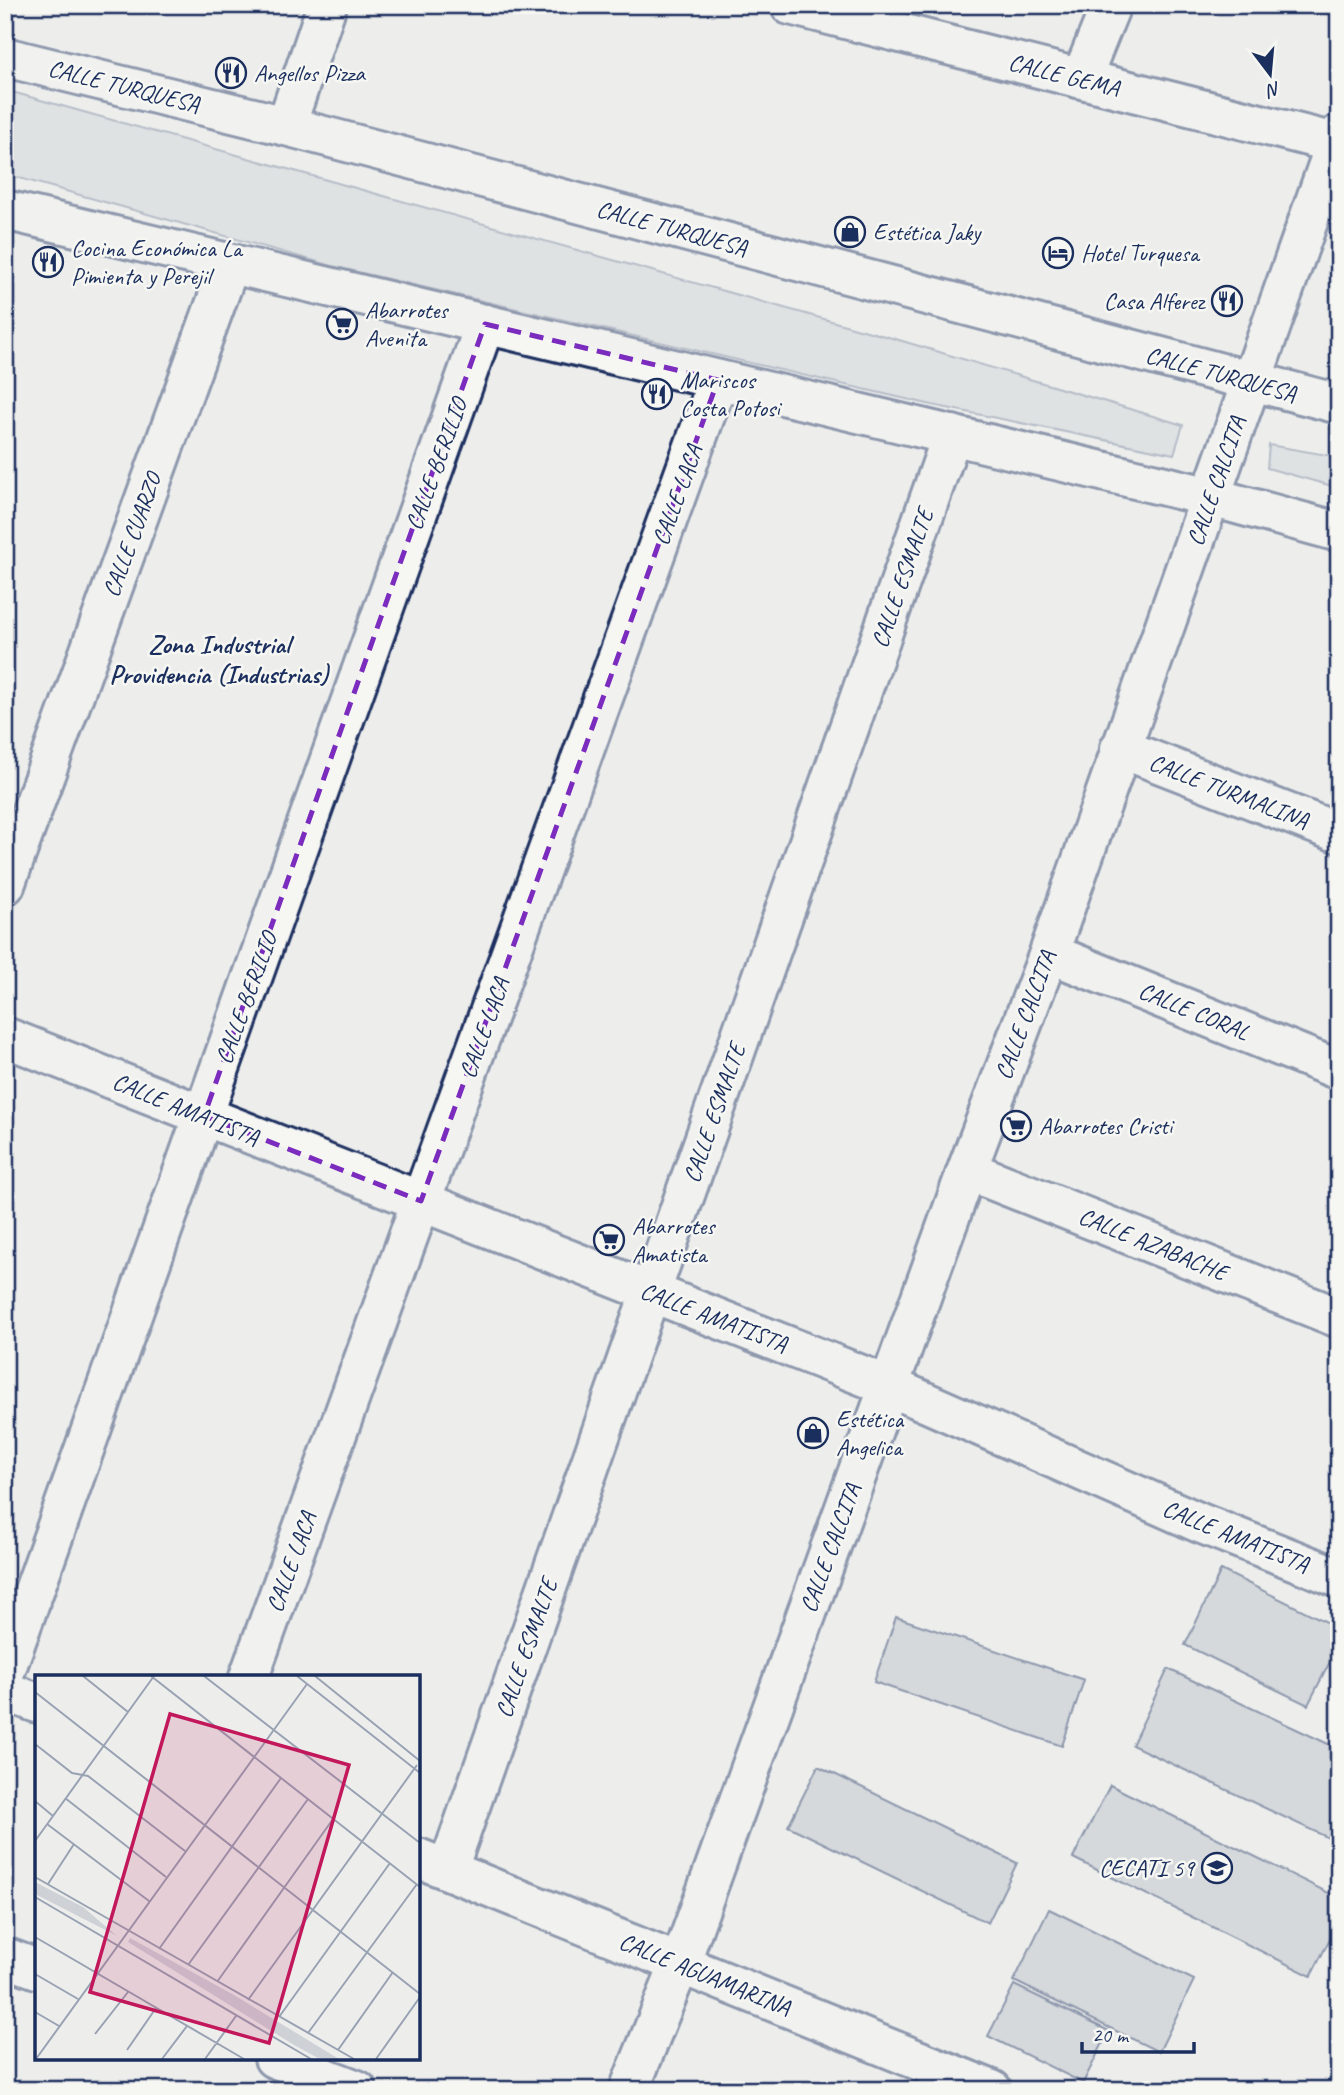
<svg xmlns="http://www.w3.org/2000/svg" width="1344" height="2095" viewBox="0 0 1344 2095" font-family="Caveat,sans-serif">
<rect width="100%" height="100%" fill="#edeeec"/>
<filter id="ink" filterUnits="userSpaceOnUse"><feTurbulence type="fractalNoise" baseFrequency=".0143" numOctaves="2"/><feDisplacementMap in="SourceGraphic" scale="14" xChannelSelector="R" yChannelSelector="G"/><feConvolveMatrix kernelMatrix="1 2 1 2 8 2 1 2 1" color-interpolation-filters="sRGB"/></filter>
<g filter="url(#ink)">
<path fill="#ced2d7" stroke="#74809a" stroke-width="2" d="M5,90L899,340L1183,425L1174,454L932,405L336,267L5,174Z
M1269,445L1339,457V488L1267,468Z"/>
<path fill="#b9bfc8" stroke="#1b2f5e" stroke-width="2" d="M1221,1570L1339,1628V1644L1308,1705L1185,1645Z
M896,1617L1084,1680L1062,1746L874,1682Z
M1168,1669L1339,1749V1843L1132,1745Z
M818,1766L1017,1863L988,1923L788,1826Z
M1110,1785L1339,1898V1921L1311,1976L1073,1858Z
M1049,1909L1194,1980L1159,2052L1014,1981Z
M1014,1985L1109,2031L1083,2083L988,2036Z"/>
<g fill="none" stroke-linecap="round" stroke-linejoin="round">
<g stroke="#1b2f5e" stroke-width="44">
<path id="minor" d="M790,5L1339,144
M1081,79L1111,5
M286,126L327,5
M1120,748L1339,833
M5,885L230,264
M1049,953L1339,1070
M5,1037L889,1386L1200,1523L1339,1578
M967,1170L1339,1318
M5,1672L485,324
M249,1677L718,380
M5,1691L37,1703
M418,1858L992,2090
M448,1869L952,435
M5,1957L37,1969
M274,2058L357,2090
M629,2090L680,1964L967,1170L1049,953L1339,134"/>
</g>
<g stroke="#1b2f5e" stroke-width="44">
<path id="major" d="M5,57L286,126L1339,404
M5,210L1211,497L1339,532"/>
</g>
<use href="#minor" stroke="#f6f6f2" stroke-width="38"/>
<use href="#major" stroke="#f6f6f2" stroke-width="38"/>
</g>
</g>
<path d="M0 0H1344V2095H0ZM485,324L718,380L421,1201L204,1116Z" fill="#edeeec" fill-opacity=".55" fill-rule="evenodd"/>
<path fill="none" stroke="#7b2cbf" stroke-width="5" stroke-dasharray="14 9" stroke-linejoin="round" d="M485,324L718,380L421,1201L204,1116Z"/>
<defs>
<g id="restaurant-ring" transform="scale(1.575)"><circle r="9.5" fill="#f6f6f2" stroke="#1b2f5e" stroke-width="1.5"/><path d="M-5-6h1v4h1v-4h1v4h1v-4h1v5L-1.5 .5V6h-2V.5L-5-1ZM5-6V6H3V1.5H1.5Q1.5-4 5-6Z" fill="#1b2f5e"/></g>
<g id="shop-ring" transform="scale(1.575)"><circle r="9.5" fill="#f6f6f2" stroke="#1b2f5e" stroke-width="1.5"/><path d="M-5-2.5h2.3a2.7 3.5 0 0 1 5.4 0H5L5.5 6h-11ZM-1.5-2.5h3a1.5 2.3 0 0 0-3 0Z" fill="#1b2f5e"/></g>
<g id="hotel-ring" transform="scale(1.575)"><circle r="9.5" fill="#f6f6f2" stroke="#1b2f5e" stroke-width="1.5"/><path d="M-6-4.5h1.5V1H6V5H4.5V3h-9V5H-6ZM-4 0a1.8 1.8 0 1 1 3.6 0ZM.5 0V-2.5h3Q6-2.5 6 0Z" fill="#1b2f5e"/></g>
<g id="supermarket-ring" transform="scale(1.575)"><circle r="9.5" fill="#f6f6f2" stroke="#1b2f5e" stroke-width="1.5"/><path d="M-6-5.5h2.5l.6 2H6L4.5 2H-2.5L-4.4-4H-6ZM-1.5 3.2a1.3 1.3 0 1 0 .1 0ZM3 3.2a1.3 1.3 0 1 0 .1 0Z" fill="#1b2f5e"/></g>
<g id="school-ring" transform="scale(1.575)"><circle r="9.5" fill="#f6f6f2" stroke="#1b2f5e" stroke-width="1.5"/><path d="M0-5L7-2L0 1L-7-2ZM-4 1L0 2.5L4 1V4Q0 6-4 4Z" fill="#1b2f5e"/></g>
</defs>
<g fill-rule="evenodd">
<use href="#restaurant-ring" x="231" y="73"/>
<use href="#shop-ring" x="850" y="232"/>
<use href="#hotel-ring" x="1058" y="253"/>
<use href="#restaurant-ring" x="48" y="262"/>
<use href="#restaurant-ring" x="1227" y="301"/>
<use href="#supermarket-ring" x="342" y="324"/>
<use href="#restaurant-ring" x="657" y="394"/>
<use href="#supermarket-ring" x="1016" y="1126"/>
<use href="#supermarket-ring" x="609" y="1240"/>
<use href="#shop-ring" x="813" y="1433"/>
<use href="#school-ring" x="1217" y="1868"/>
</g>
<g text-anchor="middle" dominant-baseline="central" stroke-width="5" stroke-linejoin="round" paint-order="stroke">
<g font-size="24" fill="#1b2f5e" stroke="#f6f6f2" text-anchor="start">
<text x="254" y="73">Angellos Pizza</text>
<text x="873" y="232">Estética Jaky</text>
<text x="71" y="248">Cocina Económica La<tspan x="71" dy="28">Pimienta y Perejil</tspan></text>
<text x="1081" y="253">Hotel Turquesa</text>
<text x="1204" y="301" text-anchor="end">Casa Alferez</text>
<text x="365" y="310">Abarrotes<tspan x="365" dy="28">Avenita</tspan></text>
<text x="680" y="380">Mariscos<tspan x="680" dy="28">Costa Potosi</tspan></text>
<text x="1039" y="1126">Abarrotes Cristi</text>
<text x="632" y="1226">Abarrotes<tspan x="632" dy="28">Amatista</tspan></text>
<text x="836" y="1419">Estética<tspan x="836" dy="28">Angelica</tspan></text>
<text x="1194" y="1868" text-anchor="end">CECATI 59</text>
</g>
<g font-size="24" fill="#1b2f5e" stroke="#f6f6f2">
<text transform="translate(1064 75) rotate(14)">CALLE GEMA</text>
<text transform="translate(124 86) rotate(14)">CALLE TURQUESA</text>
<text transform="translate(672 228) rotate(15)">CALLE TURQUESA</text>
<text transform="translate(1221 374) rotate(15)">CALLE TURQUESA</text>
<text transform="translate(436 464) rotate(-70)">CALLE BERILIO</text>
<text transform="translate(1216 481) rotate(-71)">CALLE CALCITA</text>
<text transform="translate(677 495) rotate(-70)">CALLE LACA</text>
<text transform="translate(132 535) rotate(-70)">CALLE CUARZO</text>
<text transform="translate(902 578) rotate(-71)">CALLE ESMALTE</text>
<text transform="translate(1229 791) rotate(21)">CALLE TURMALINA</text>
<text transform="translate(246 998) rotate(-70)">CALLE BERILIO</text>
<text transform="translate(1194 1011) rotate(22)">CALLE CORAL</text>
<text transform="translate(1025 1015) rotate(-70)">CALLE CALCITA</text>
<text transform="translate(484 1028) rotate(-70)">CALLE LACA</text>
<text transform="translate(186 1109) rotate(22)">CALLE AMATISTA</text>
<text transform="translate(714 1113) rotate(-71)">CALLE ESMALTE</text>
<text transform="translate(1153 1244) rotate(22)">CALLE AZABACHE</text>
<text transform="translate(714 1317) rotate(21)">CALLE AMATISTA</text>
<text transform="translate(1236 1536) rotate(22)">CALLE AMATISTA</text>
<text transform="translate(830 1548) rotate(-70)">CALLE CALCITA</text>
<text transform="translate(291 1562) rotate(-70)">CALLE LACA</text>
<text transform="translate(526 1648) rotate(-71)">CALLE ESMALTE</text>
<text transform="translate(705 1974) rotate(22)">CALLE AGUAMARINA</text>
</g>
<g font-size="26" font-weight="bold" fill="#1b2f5e" stroke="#f6f6f2">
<text x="219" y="644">Zona Industrial<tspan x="219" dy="30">Providencia (Industrias)</tspan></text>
</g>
</g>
<g transform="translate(35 1675)">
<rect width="385" height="385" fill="#edeeec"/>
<path d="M0,207L48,232L82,261L0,219ZM95,263L199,320L304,384L283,383L259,370L93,267Z" fill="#ced2d7"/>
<path fill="none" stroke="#99a2b3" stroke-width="2" d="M48,1L93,37M116,1L385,212M169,1L385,168M262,1L385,98M280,1L385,86M0,17L385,319M0,69L37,98L53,101L150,176M30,123L131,202M0,126L18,141M12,149L114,226M0,166L119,1M0,202L319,384M13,209L39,169M0,222L276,384M0,262L209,384M124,274L246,103M153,290L273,124M0,299L43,324M182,307L298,144M213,325L382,90M0,337L24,351M244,342L355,188M273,358L382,209M60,359L93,317M92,375L121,333M303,375L358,297M1,384L272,9M127,384L152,351M170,384L201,341M341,384L385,322"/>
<path fill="#c2185b" fill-opacity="0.15" stroke="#c2185b" stroke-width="3.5" d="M135,39L314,90L234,368L55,317Z"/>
<rect width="385" height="385" fill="none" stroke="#1b2f5e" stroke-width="3.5"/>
</g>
<rect width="1344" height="2095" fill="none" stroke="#f6f6f2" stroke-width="28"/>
<rect x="14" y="14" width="1316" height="2067" fill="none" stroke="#1b2f5e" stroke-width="2.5" filter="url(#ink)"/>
<g transform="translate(1270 74) rotate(164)" stroke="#f6f6f2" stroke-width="5" paint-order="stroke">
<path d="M0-5L12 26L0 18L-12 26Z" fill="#1b2f5e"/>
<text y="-10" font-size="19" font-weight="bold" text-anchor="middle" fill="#1b2f5e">N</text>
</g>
<path d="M1082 2042v10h112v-10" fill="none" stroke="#1b2f5e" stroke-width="3.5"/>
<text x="1092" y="2042" font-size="21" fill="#1b2f5e" stroke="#f6f6f2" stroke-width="5" paint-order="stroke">20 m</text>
</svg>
